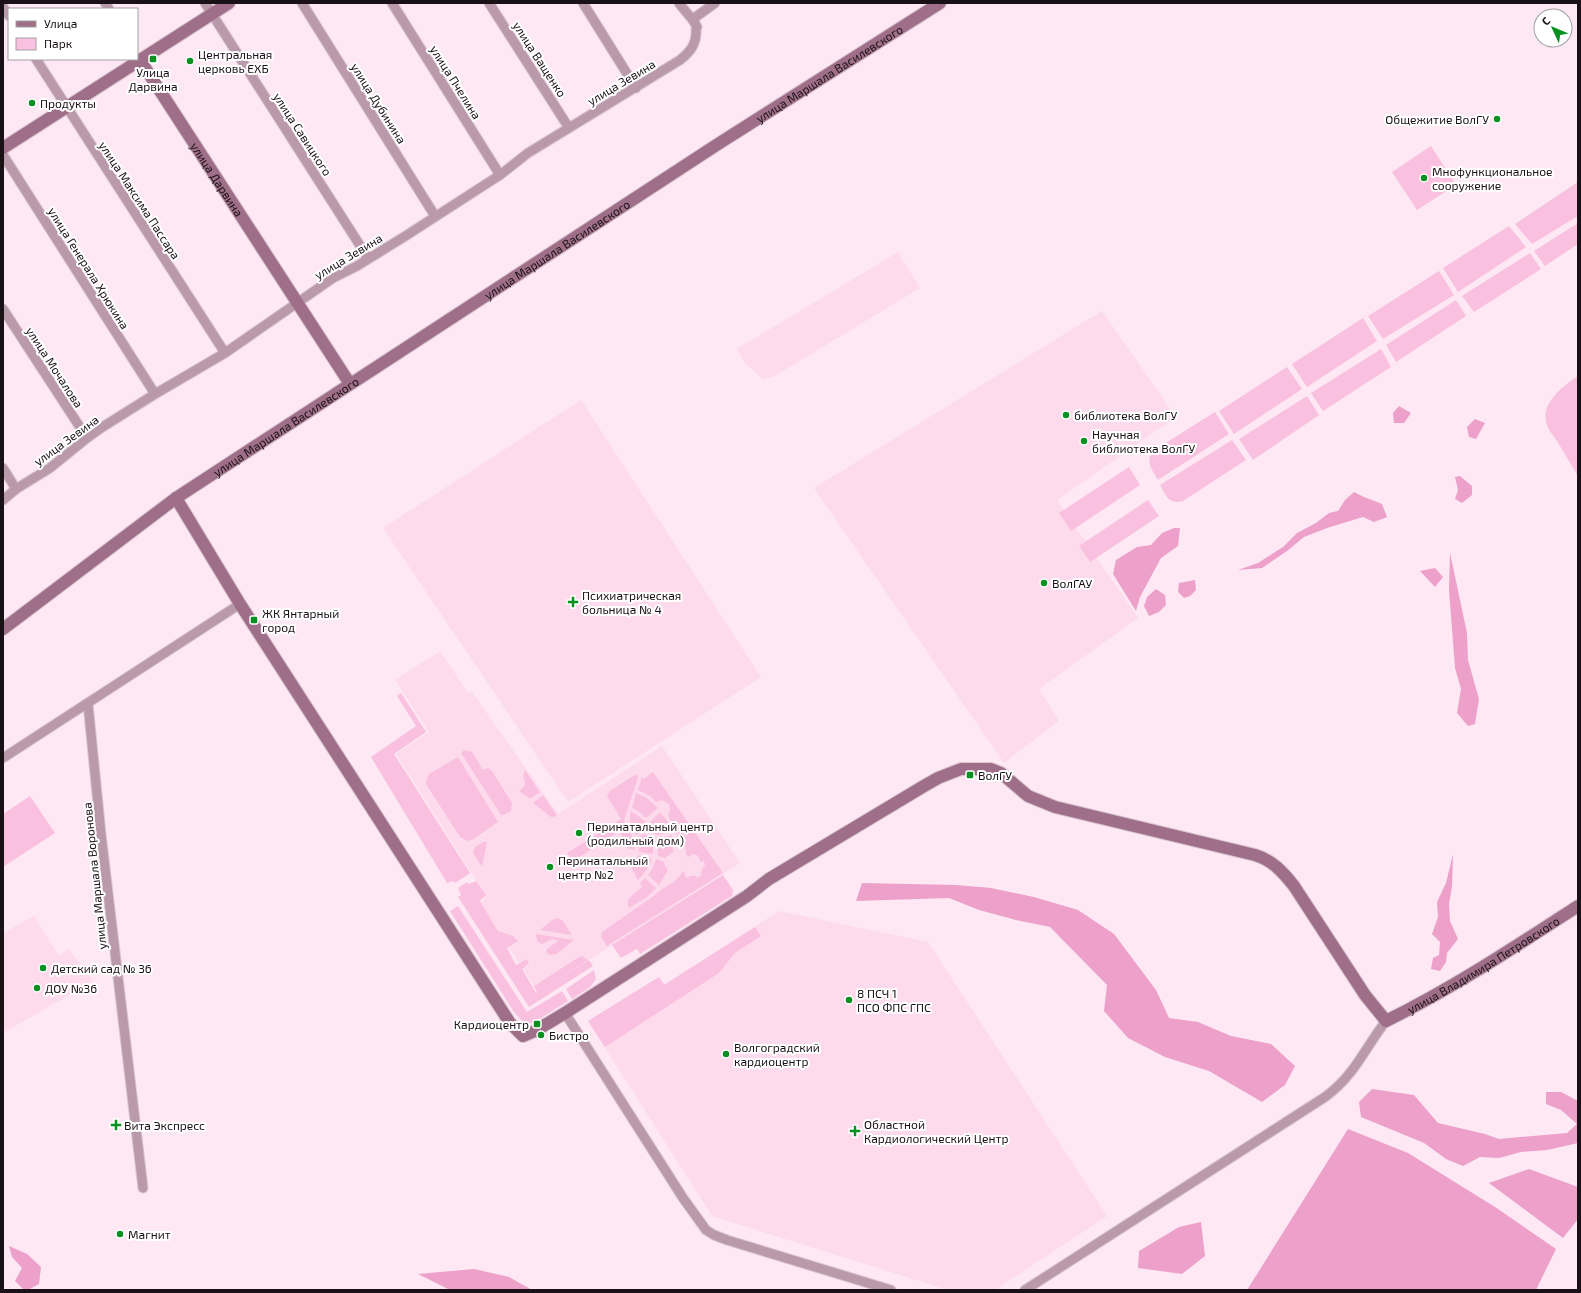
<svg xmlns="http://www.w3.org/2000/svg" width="1581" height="1293" viewBox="0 0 1581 1293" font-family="'Exo 2',sans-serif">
<rect width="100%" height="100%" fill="#fde8f3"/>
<path fill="#fddbec" d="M898,252L920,288L773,377L763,379L745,363L737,349Z
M1102,311L1176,417L1057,500L1138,618L1039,689L1059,721L1004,763L814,488Z
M581,400L761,677L568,802L383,528Z
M440,651L468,693L472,692L558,814L662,746L740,863L538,993L481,903L486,896L396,754L429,732L395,680Z
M779,911L928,942L1107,1216L995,1290H948L712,1216L588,1021L659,977L665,985Z
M34,916L59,956L69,949L93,981L3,1033V933Z"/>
<path fill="#f9c1df" d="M1431,146L1456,185L1417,210L1392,172Z
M1578,182V216L1532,244L1515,224Z
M1578,223V244L1545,266L1534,251Z
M1509,226L1526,247L1458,292L1443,268Z
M1530,253L1541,269L1474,312L1462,296Z
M1439,271L1454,295L1383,339L1368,316Z
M1456,300L1466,316L1396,362L1386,345Z
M1363,318L1377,341L1307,387L1292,364Z
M1381,349L1391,367L1323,411L1311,393Z
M1287,367L1302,389L1234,434L1219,411Z
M1578,376V476C1571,464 1564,453 1557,441C1554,436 1549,431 1547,425C1539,404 1563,386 1578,376Z
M1307,396L1319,415L1253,460L1239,439Z
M1215,412L1229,434L1158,480C1152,470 1145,462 1153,451Z
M1232,440L1246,460L1183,501C1169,505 1166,496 1160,485Z
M1129,467L1140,485L1071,531L1059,513Z
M1148,500L1159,516L1090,562L1079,546Z
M401,693L426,732L394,754L470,873L455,883L453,881L447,883L371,757L416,726L397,696Z
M464,750L472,752L483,770L488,768L492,771L512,803L511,811L503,815H501L461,753Z
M458,757L498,822L472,840L468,841L460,837L426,784V781L429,774Z
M525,770L540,792L530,799L519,791C525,786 527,784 523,776Z
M653,772L723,873L607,946L601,937L602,932L655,895C664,885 676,884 683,871L685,873L684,875L688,878L690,876H696L697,878L702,875L701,873L703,867L705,866L704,861L701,862L697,855L692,854L691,856L687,857L684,843L675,832L668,815L670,810L669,804L662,800L656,802L650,796L638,790L642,777L644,779Z
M636,774L638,777L624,821L627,826L573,861L567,853L621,819L607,796L610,791Z
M636,793L647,798L658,808L646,818L638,811L632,808Z
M543,795L557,815L553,817H551L533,803Z
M30,796L55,833L3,867V814Z
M630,811L636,814L646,822L643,826L644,831L636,835L630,824Z
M660,812L668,822L671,832L656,835L650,822Z
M628,828L633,838L635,850L627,848L626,841L620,833Z
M645,834L653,838V854L639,852L638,837Z
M672,835L673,852L665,858L658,856L657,839Z
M483,842H487L482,867L473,853L475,847Z
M638,855L652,859L649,867L638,880L631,867Z
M656,859L664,862L665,866L668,870L659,885L648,875L653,868Z
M723,875L733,890L732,896L730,897L640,954L637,949L621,958L612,945Z
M645,878L656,888L647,897L629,908L628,904V899L642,887L640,883Z
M476,881L486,895L480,901L498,931L513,936L518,941L507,948L516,965L527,959L529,963L522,969L536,993L537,992L534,986L579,957L582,956L588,960L549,985L589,960L593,966L529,1007L458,897L461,895L458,888L467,882L469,884Z
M458,906L527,1012L562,991L568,1001L533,1023C523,1025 518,1017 512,1009L450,911Z
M558,918L563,921L572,935L540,930L552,920Z
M755,927L761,936L735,953L719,973L605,1047L588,1021L659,977L664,985Z
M536,934L574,940L557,954L550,955L546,952L547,949L558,941L552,939L542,944L537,941Z
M594,970L596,979L590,987L572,999L566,989Z"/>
<path fill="#eca0ca" d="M1399,406L1411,413L1404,423H1394L1393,413Z
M1475,419L1485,423L1476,439L1469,437L1467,427Z
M1460,476L1472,486V495L1462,503L1455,499L1458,490L1455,477Z
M1354,492L1364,497L1382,504L1387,517L1374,522L1363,517L1327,528L1304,537L1287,551L1262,568L1238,570L1258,563L1283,547L1297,533L1316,523L1329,513L1338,511L1345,500Z
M1174,528H1180L1178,546L1161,558L1140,597L1136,611L1113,574L1116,560L1137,547L1151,545L1162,533Z
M1450,553L1467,633L1468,660L1479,699L1475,724L1468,726L1457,713L1461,689L1455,668L1449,590Z
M1435,568L1443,577L1435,587L1420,571Z
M1195,580L1196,590L1190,596L1184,598L1178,592L1179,583Z
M1156,589L1165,595L1166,605L1159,612L1149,616L1144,606L1147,597Z
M1453,854L1452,887L1449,904L1450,921L1458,939L1447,953L1446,962L1440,971L1431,969L1433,958L1439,955L1440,942L1432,934L1438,917L1437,902L1446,883Z
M862,883L956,885L991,888L1034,897L1078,910L1114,934L1156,990L1169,1018L1198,1022L1231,1036L1271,1044L1295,1066L1285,1085L1262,1102L1209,1071L1165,1057L1128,1038L1104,1011L1107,985L1050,927L1016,920L979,910L949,898L856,901Z
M1372,1089L1414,1095L1438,1123L1485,1134L1499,1139L1567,1133L1577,1124L1561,1110L1546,1104V1092H1561L1578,1101V1143L1547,1150L1521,1152L1499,1158L1480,1157L1463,1166L1446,1159L1424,1143L1361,1117L1359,1102Z
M1348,1129L1408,1153L1495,1207L1556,1249L1536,1290H1247Z
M1529,1169L1578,1187V1219L1563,1238L1489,1183Z
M1201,1222L1205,1256L1182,1274L1138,1268L1139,1251L1179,1227Z
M9,1246L27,1254L41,1267L39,1284L28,1290H24L15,1281L22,1268L12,1257Z
M474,1269L509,1277L532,1290H450L418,1274Z"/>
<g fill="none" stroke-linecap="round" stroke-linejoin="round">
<g stroke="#d9c6d0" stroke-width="11">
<path id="street" d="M105,3L109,9
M205,3L368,258
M302,3L435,216
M392,3L500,175
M489,3L569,128
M583,3L636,88
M3,7L9,16
M693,19L715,3
M36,59L225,353
M3,155L155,394
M3,309L87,438
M3,468L16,489
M3,500L16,489L50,468L87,438L101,428L155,394L225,353L333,278L357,266L407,235L500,175L528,153L680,60C690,52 697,44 696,29L697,27C693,18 685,12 679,3
M88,704L101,834L143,1188
M3,758L240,604
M565,1013L683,1198L701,1223L706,1230L714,1235L727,1240L891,1290
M1025,1290L1325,1097C1356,1074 1364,1049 1386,1021"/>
</g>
<g stroke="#d9c6d0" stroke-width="14">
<g id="secondary">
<path id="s1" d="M140,60L350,384"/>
<path d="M3,148L229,3"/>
<path id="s2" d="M176,498L240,604L510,1023L523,1036L535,1031L565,1013L747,896L769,879L924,786L938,778L961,769H991L1001,773L1028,796L1055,807L1255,855C1272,860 1283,872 1294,886L1365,995L1386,1021C1453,988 1515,947 1578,906"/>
<path id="s3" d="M3,629L176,498L718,144L940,3"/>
</g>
</g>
<use href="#street" stroke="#ba99aa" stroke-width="9"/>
<use href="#secondary" stroke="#9f6f89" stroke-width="12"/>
</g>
<g fill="#089021" stroke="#fff" stroke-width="1.5">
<rect x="149" y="55" width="8" height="8" rx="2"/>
<circle cx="190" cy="61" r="4"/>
<circle cx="32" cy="103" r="4"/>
<circle cx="1497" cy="119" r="4"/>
<circle cx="1424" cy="178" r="4"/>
<circle cx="1066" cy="415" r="4"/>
<circle cx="1084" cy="441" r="4"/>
<circle cx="1044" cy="583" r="4"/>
<path d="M571 596h4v4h4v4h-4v4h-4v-4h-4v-4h4z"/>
<rect x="250" y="616" width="8" height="8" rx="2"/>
<rect x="966" y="771" width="8" height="8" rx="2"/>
<circle cx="579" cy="833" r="4"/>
<circle cx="550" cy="867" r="4"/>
<circle cx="43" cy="968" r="4"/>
<circle cx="37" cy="988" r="4"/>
<circle cx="849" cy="1000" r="4"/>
<rect x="533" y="1020" width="8" height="8" rx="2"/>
<circle cx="541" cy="1035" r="4"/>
<circle cx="726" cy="1054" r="4"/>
<path d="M114 1119h4v4h4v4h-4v4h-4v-4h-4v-4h4z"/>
<path d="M853 1125h4v4h4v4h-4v4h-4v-4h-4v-4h4z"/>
<circle cx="120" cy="1234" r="4"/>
</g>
<g text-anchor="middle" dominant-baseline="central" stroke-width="4" stroke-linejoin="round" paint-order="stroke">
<g font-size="12" fill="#1a1116" stroke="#fff" text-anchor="start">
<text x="198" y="54">Центральная<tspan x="198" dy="14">церковь ЕХБ</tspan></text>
<text x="153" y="72" text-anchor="middle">Улица<tspan x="153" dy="14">Дарвина</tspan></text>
<text x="40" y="103">Продукты</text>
<text x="1489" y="119" text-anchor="end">Общежитие ВолГУ</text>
<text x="1432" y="171">Мнофункциональное<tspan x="1432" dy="14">сооружение</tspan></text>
<text x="1074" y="415">библиотека ВолГУ</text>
<text x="1092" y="434">Научная<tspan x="1092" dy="14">библиотека ВолГУ</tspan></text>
<text x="1052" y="583">ВолГАУ</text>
<text x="582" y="595">Психиатрическая<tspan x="582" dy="14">больница № 4</tspan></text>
<text x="262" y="613">ЖК Янтарный<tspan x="262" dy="14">город</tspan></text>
<text x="978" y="775">ВолГУ</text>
<text x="587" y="826">Перинатальный центр<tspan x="587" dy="14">(родильный дом)</tspan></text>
<text x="558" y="860">Перинатальный<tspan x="558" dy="14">центр №2</tspan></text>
<text x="51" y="968">Детский сад № 36</text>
<text x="45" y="988">ДОУ №36</text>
<text x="857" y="993">8 ПСЧ 1<tspan x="857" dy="14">ПСО ФПС ГПС</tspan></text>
<text x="529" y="1024" text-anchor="end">Кардиоцентр</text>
<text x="549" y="1035">Бистро</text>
<text x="734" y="1047">Волгоградский<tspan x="734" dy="14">кардиоцентр</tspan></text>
<text x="864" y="1124">Областной<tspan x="864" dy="14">Кардиологический Центр</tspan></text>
<text x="124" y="1125">Вита Экспресс</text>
<text x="128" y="1234">Магнит</text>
</g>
<g font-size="12" fill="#1a1116" stroke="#fff">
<text transform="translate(540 59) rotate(57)">улица Ващенко</text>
<text stroke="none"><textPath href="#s3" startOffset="996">улица Маршала Василевского</textPath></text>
<text transform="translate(456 82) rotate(58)">улица Пчелина</text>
<text transform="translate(621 82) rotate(-31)">улица Зевина</text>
<text transform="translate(379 103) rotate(58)">улица Дубинина</text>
<text transform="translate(303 134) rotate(57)">улица Савицкого</text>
<text stroke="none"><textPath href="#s1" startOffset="142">улица Дарвина</textPath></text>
<text transform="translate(140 200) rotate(57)">улица Максима Пассара</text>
<text stroke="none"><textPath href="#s3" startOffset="672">улица Маршала Василевского</textPath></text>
<text transform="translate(348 256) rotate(-31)">улица Зевина</text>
<text transform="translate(89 268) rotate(58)">улица Генерала Хрюкина</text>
<text transform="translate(55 367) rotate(57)">улица Мочалова</text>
<text stroke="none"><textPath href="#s3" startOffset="348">улица Маршала Василевского</textPath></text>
<text transform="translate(66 440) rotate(-36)">улица Зевина</text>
<text transform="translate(94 876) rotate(-96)">улица Маршала Воронова</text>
<text stroke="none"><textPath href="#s2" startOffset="1792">улица Владимира Петровского</textPath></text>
</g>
</g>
<rect width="1581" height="1293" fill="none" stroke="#1a1116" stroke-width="8"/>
<rect x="8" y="8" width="130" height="52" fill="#ffffff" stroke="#a3a0a2"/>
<rect x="16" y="21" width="20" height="6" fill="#9f6f89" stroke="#a3a0a2"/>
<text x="44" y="28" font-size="12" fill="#1a1116">Улица</text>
<rect x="16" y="38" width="20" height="12" fill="#f9c1df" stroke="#a3a0a2"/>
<text x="44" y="48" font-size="12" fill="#1a1116">Парк</text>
<g transform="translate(1553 28) rotate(314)"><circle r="19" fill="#ffffff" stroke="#a3a0a2"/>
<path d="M0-3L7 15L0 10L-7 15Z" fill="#089021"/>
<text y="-6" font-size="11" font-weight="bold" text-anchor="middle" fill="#1a1116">С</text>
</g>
</svg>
